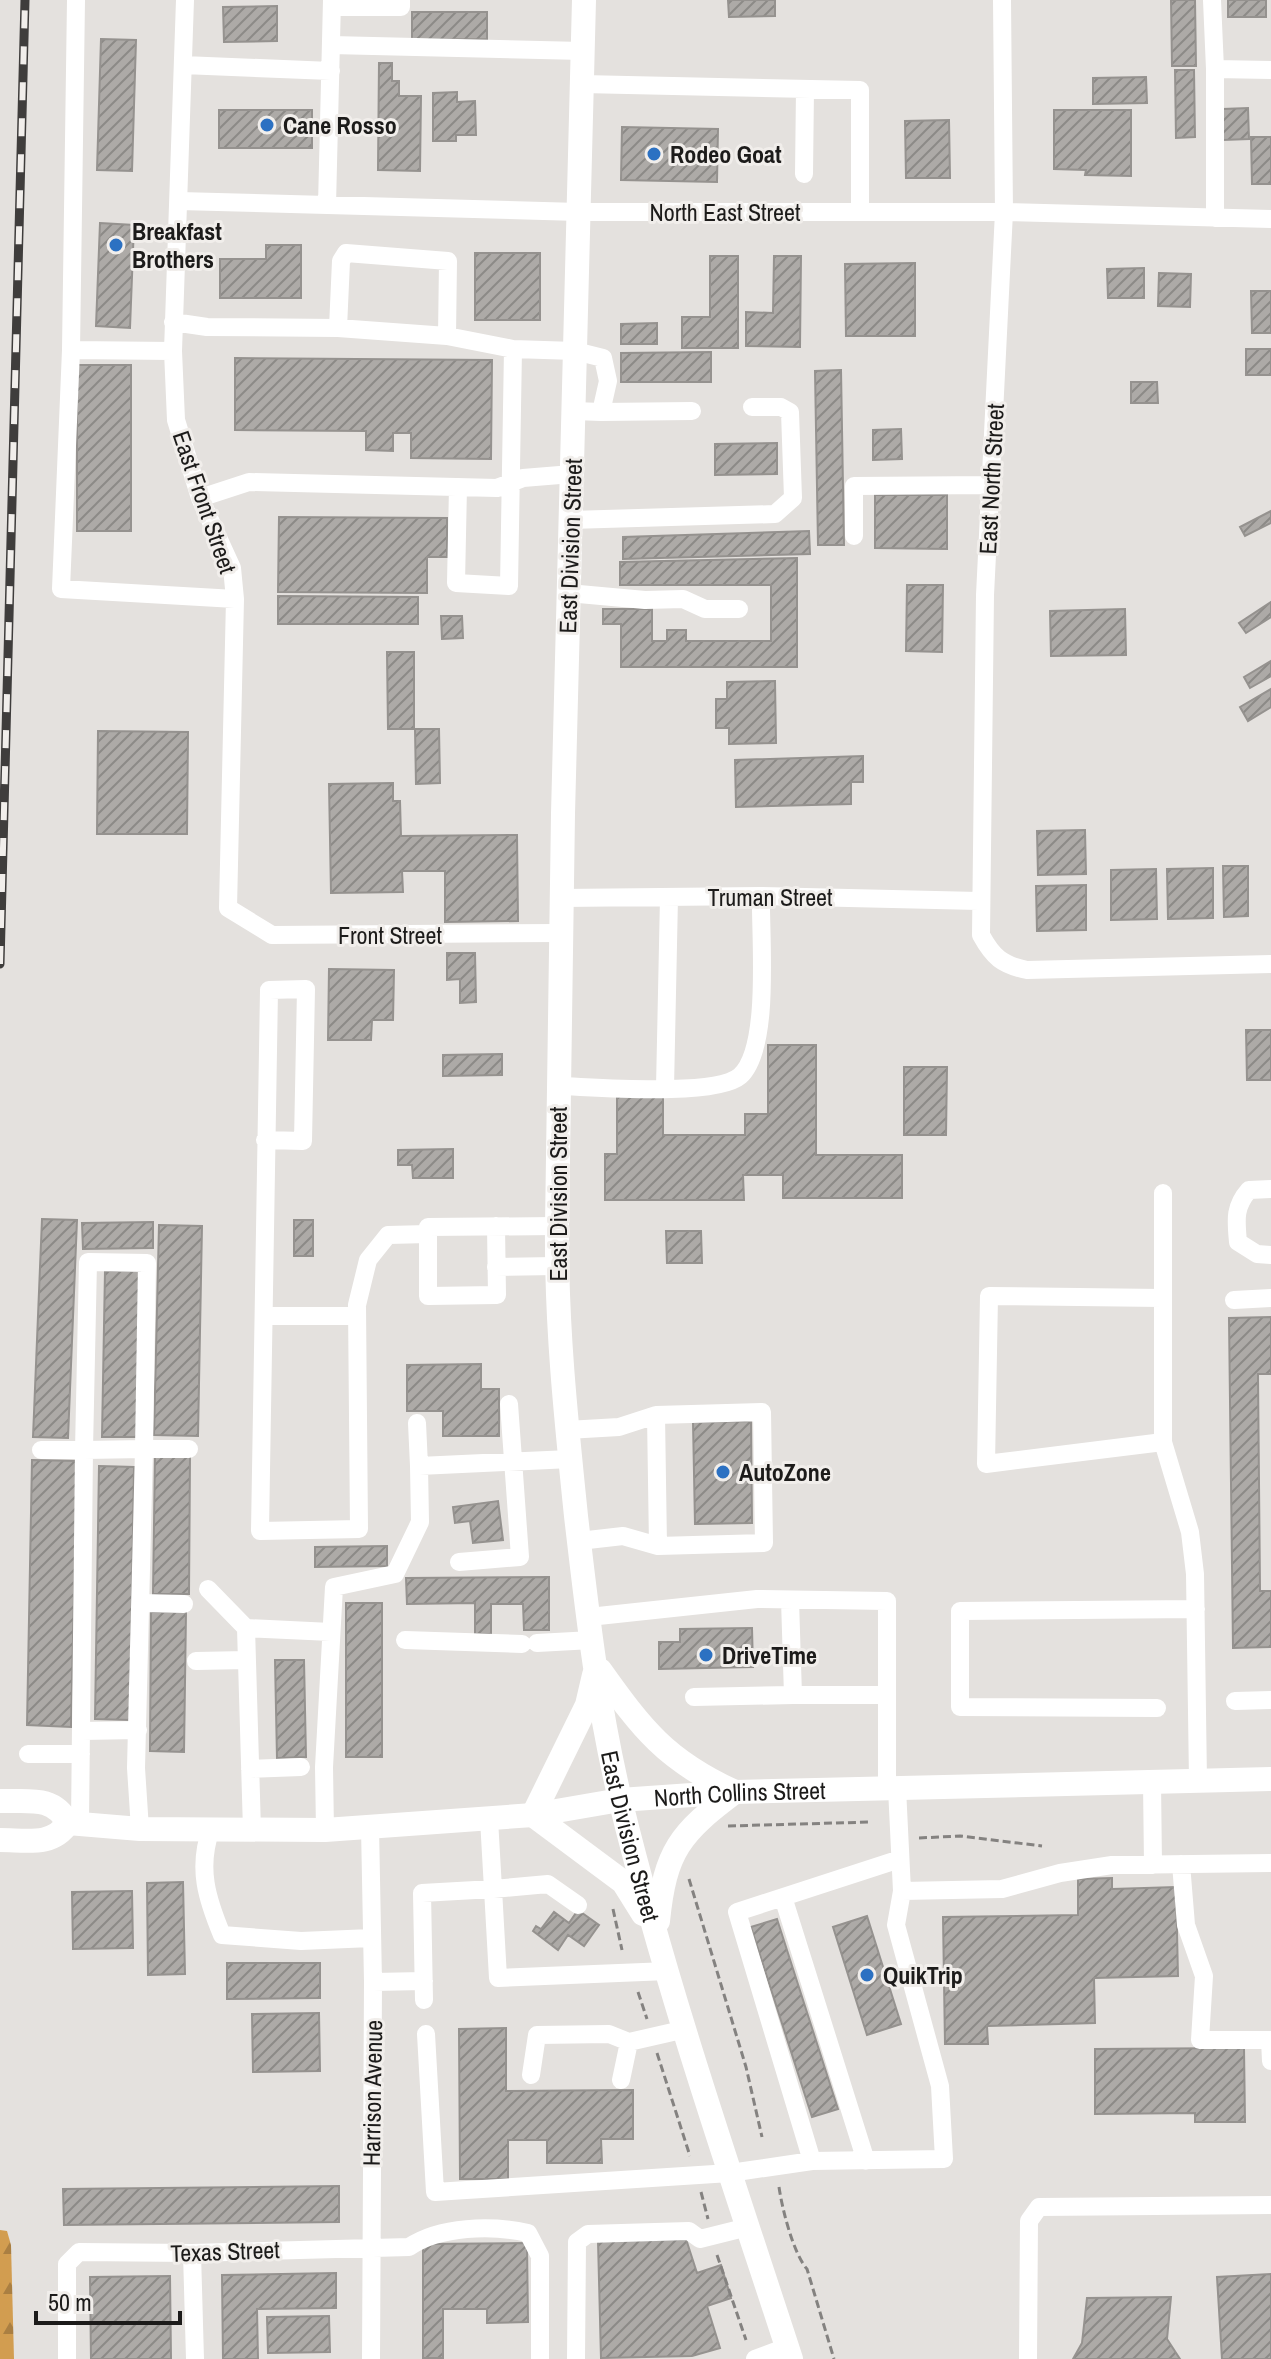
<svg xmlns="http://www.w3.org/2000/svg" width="1271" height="2359" viewBox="0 0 1271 2359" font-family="'Archivo Narrow',sans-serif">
<defs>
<pattern id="forest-firs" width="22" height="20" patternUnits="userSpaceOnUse" patternTransform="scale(2)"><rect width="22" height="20" fill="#d29d50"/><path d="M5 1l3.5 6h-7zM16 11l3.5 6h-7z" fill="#aa7f42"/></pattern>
<pattern id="building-hatch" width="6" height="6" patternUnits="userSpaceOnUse" patternTransform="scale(2)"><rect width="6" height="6" fill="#adaaa7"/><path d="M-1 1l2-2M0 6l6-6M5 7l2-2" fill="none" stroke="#8c8a87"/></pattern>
</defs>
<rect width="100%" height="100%" fill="#e4e1de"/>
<path fill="url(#forest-firs)" d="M0,2230L7,2231L11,2245L14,2359H0Z"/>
<path fill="url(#building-hatch)" stroke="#95928f" stroke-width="2" d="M728,0H775V16L729,17Z
M1171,0H1195L1196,66H1172Z
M1228,0H1266V17H1228Z
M277,6V41L224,42L223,7Z
M412,12H487V39L412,40Z
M101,39L136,40L132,171L97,170Z
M379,63H392V81H399V96H421L420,171L378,170Z
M1175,70H1194L1195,137L1176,138Z
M1146,77L1147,103L1093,104V78Z
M457,92V102L475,101L476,135H456V141H433V93Z
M1248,108L1249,139L1223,140V109Z
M219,110H312V148H219Z
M1054,110H1131V176L1085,175L1086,170L1054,169Z
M949,120L950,178H906L905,121Z
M622,127L718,129L717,182L621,180Z
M1251,137H1271V184H1252Z
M100,223L134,225L130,328L96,326Z
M266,245H301V298H220V259H266Z
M475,253H540V320H475Z
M710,256H738V348H682V317H710Z
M774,256H801L800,347L746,346V312L773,313Z
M915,263V336H846L845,264Z
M1144,268V298H1108L1107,269Z
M1159,273L1191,274L1190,307L1158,306Z
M1251,291H1271V333H1252Z
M657,323V344H621V324Z
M1246,349H1271V375H1246Z
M711,352V382H621V353Z
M235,358L492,360L491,459L411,458V433H393V451L366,450V431L235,430Z
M77,365H131V531H77Z
M841,370L844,545H818L815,371Z
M1131,382H1157L1158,403H1131Z
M901,429L902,459L873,460V430Z
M777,443V474L715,475V444Z
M875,495H947V549L875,548Z
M1271,511V523L1245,536L1240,527Z
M279,517L447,518V557H427V593L278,592Z
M809,531L810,554L623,559V537Z
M797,558V667H621V624H603V609H652V641H667V630H686V641H771V585H620V562Z
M907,585H943L942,652L906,651Z
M278,596L418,597V624H278Z
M1271,602V617L1246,633L1239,623Z
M1125,609L1126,655L1051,656L1050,611Z
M441,616H462L463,638L442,639Z
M387,652H414V729H388Z
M1271,661V676L1250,688L1244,677Z
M775,681L776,743L729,744V728H716V699H727V682Z
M1271,689V707L1248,721L1240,707Z
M415,729H439L440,783L416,784Z
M98,731L188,732L187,834H97Z
M863,756V782H851V804L736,807L735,760Z
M393,783V801H400L401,836L517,835L518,921L445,922V871H402L403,892L331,893L329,784Z
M1085,830L1086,874L1038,875L1037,831Z
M1223,866H1248V916L1224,917Z
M1213,868V918L1168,919L1167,869Z
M1156,869L1157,919L1111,920V870Z
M1086,885V930L1037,931L1036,886Z
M447,953H475L476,1002L460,1003V979L447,980Z
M329,969L394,970L393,1020H372L371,1040H328Z
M1246,1030H1271V1080H1247Z
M768,1045H816V1155H902V1198H783V1175H743L744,1200H605V1154H617V1094L663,1093V1135H745V1114H768Z
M502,1054V1075L443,1076V1055Z
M904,1067H947L946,1135H904Z
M453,1149V1178H413L412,1165H398V1150Z
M42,1219L77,1220L68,1438L33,1437Z
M294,1220H313V1256H294Z
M153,1222V1248L83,1249L82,1223Z
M159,1225L202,1226L198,1436L154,1435Z
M666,1231H701L702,1263H667Z
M105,1271H140L137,1437H102Z
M1271,1317V1374H1258L1260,1591H1271V1647L1233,1648L1229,1318Z
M481,1364V1389H499V1436H443V1411H407V1365Z
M751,1421L752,1523L695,1524L693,1422Z
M155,1454L190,1455L189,1594H153Z
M32,1460L77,1461L71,1727L27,1725Z
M99,1466L134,1467L130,1720L95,1719Z
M498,1501L503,1540L473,1543L470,1521L455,1523L453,1507Z
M387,1546V1566L315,1567V1547Z
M549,1577V1630H524L523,1604H491V1634H475V1603L407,1604L406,1578Z
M346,1603H382V1757H346Z
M151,1612H186L184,1752L150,1751Z
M752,1628L753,1667L659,1669V1642H680V1629Z
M275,1660H304L306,1757L277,1758Z
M1112,1878V1889L1176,1887L1178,1976L1094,1978L1095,2023L987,2026L988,2044H945L943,1917L1078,1915V1879Z
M183,1882L185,1974L148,1975L147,1883Z
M132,1891L133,1948L73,1949L72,1892Z
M578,1910L599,1925L584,1946L568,1935L558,1950L533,1931L536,1926L541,1929L554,1912L569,1923Z
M867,1916L901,2024L867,2035L833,1927Z
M777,1919L838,2109L812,2117L751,1927Z
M227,1963H320V1998L227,1999Z
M319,2013L320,2071L253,2072L252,2014Z
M506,2028V2091L633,2090V2139H601L602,2163H547V2140H508V2179H460L459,2029Z
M1244,2048L1245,2122H1195V2113L1095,2114V2049Z
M339,2186V2222L64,2225L63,2189Z
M686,2239L697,2273L721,2265L731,2298L707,2306L720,2348L692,2356L601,2358L598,2241Z
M527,2243L528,2322L487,2323V2309H443V2358H423V2244Z
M336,2273V2308L257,2309L258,2359H223L222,2275Z
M1271,2274V2359H1222L1217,2277Z
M170,2276L171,2359H91L90,2277Z
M1171,2297L1167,2339L1180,2359H1073L1082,2343L1087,2298Z
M329,2316L330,2352L268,2353L267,2317Z"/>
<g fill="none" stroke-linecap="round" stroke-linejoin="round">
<path stroke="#848280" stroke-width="3" stroke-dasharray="8 4" stroke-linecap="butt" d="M728,1826L871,1822
M919,1838L960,1836L1042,1846
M689,1879L746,2067L762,2137
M613,1909L622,1950
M638,1992L647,2019
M657,2053L690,2156
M779,2187C782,2208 793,2253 807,2269L834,2359
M701,2192L708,2219
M717,2255L746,2340"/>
<path stroke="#fff" stroke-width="18" d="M185,0L173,351L176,420L200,498L232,568L235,599L228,908L272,935L560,933
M1002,0L1004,212L985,595L981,935C993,957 1002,965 1027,970L1271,964
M1212,0L1215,69L1271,70
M332,7H401V0
M331,45L583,51
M183,65L331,71
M1215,69V218
M582,84L860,90V212
M804,174L805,89
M179,201L579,212H1004L1271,219
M327,205L332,0
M173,322L207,327L338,328L447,336L513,349L575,351L603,358L608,381L601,412L574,411
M338,328L341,261L346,253L448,261L447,336
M71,350L76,0
M173,351L71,350L61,589L235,599
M601,412L692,411
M458,487L456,583L509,586L513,349
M200,498L249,482L497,488L523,478L572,474
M570,520L775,514L793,498L790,412L781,407H752
M854,536V486L991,485
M568,593L645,600L683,599L705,609H739
M561,898L761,896L979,901
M559,1086C594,1087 716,1097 740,1076C771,1048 760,937 761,896
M665,1088L669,897
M265,1140L303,1141L306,989L269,990L260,1531L359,1529L357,1305L368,1260L388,1235L428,1234
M1271,1189L1249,1190C1234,1207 1236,1220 1238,1242L1257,1254L1271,1255
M1163,1193V1442L1190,1532L1195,1574L1198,1781
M496,1226L497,1295L428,1296V1227L557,1226
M496,1267L556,1266
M1162,1298L989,1296L986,1464L1163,1442
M1234,1300L1271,1298
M264,1316H357
M656,1415L762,1412L764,1543L658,1546
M417,1423L419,1466L570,1459
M567,1430L619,1427L656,1415L658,1546L623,1536L579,1541
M41,1450H84L88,1262L147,1263L144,1449H189
M459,1562L520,1557L509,1404
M208,1589L246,1628
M790,1600L793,1695H887
M142,1603L184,1604
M589,1617L757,1599L887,1601V1788
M405,1640L522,1644
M537,1643L592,1640
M196,1661L246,1660
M694,1697L793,1695
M1235,1701L1271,1700
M1157,1708L960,1707V1611L1196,1609
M82,1731L138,1730
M28,1754H81
M250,1769L301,1767
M1152,1782L1153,1865
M80,1822L84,1450L144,1449L136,1768L140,1829
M370,1827L373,1982L371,2359
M211,1829C197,1868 207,1899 222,1935L301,1941L371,1938
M252,1830L246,1628L331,1632
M325,1830L324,1767L334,1587L395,1574L420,1522L419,1466
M1181,1864L1186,1925L1204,1976L1200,2040H1270L1271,2061
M902,1891L1002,1889L1060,1873L1112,1865L1271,1863
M783,1897L866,2161
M578,1905L548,1884L493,1889L498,1978L668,1971
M373,1982L424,1981
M424,2000L422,1893L493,1889L489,1819
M426,2034L435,2192L730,2173L812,2161L944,2159L940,2086L896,1925L902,1891L897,1788
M531,2075L537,2035L609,2034L629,2042
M621,2080L629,2042L686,2029
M812,2161L737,1912L900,1859
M192,2253L195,2359
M67,2359V2264L79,2252L192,2253L409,2247C440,2226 492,2225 528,2233L540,2256V2359
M576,2359L577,2242L588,2234L689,2231L700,2239L748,2227
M755,2359L787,2347
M1028,2359L1029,2221L1039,2207L1271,2205"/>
<g stroke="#fff" stroke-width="24">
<path id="s1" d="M584,0L563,814L557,1226C556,1323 566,1419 576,1516C587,1611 598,1709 621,1803C667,1991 731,2175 791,2359"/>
<path d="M600,1670C642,1729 666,1760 733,1791"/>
<path d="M0,1801C28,1802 53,1795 68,1823"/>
<path d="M533,1815L623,1882L643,1914"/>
<path d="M533,1815L587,1705L594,1675"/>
<path id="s2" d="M68,1823L140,1829L325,1830L533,1815L620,1800L735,1792L1271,1779"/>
<path d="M0,1840C26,1840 52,1847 68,1823"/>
<path d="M658,1921C665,1851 680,1833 735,1792"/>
</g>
<g stroke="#3f3d3c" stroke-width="9">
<path id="rail" d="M0,964L25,0"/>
</g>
<use href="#rail" stroke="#f1eeeb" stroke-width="6" stroke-dasharray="18" stroke-linecap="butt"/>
</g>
<g fill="#2c71c2" stroke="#f1eeeb" stroke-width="3">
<circle cx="267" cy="125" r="8"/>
<circle cx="654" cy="154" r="8"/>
<circle cx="116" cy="245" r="8"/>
<circle cx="723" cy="1472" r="8"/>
<circle cx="706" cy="1655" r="8"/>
<circle cx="867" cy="1975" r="8"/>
</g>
<g text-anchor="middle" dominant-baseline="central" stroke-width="6" stroke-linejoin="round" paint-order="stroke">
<g font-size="24" font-weight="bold" fill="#1c1b1a" stroke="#f1eeeb" text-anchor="start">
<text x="283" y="125">Cane Rosso</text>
<text x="670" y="154">Rodeo Goat</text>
<text x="132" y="231">Breakfast<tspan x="132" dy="28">Brothers</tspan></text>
<text x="739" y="1472">AutoZone</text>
<text x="722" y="1655">DriveTime</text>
<text x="883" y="1975">QuikTrip</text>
</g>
<g font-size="24" fill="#1c1b1a" stroke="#f1eeeb">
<text x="725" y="212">North East Street</text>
<text transform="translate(991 479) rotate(-87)">East North Street</text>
<text transform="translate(205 502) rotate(71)">East Front Street</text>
<text transform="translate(570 546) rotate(-88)">East Division Street</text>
<text x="770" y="897">Truman Street</text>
<text x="390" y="935">Front Street</text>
<text transform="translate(558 1194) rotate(-90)">East Division Street</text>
<text stroke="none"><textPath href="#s2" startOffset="674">North Collins Street</textPath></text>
<text stroke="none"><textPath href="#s1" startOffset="1842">East Division Street</textPath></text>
<text transform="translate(372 2093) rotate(-89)">Harrison Avenue</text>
<text transform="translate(225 2251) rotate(-2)">Texas Street</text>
</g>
</g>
<path d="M36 2311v12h144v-12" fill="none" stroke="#1c1b1a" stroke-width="4"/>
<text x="48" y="2311" font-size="24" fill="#1c1b1a" stroke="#f1eeeb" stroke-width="6" paint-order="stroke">50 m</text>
</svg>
